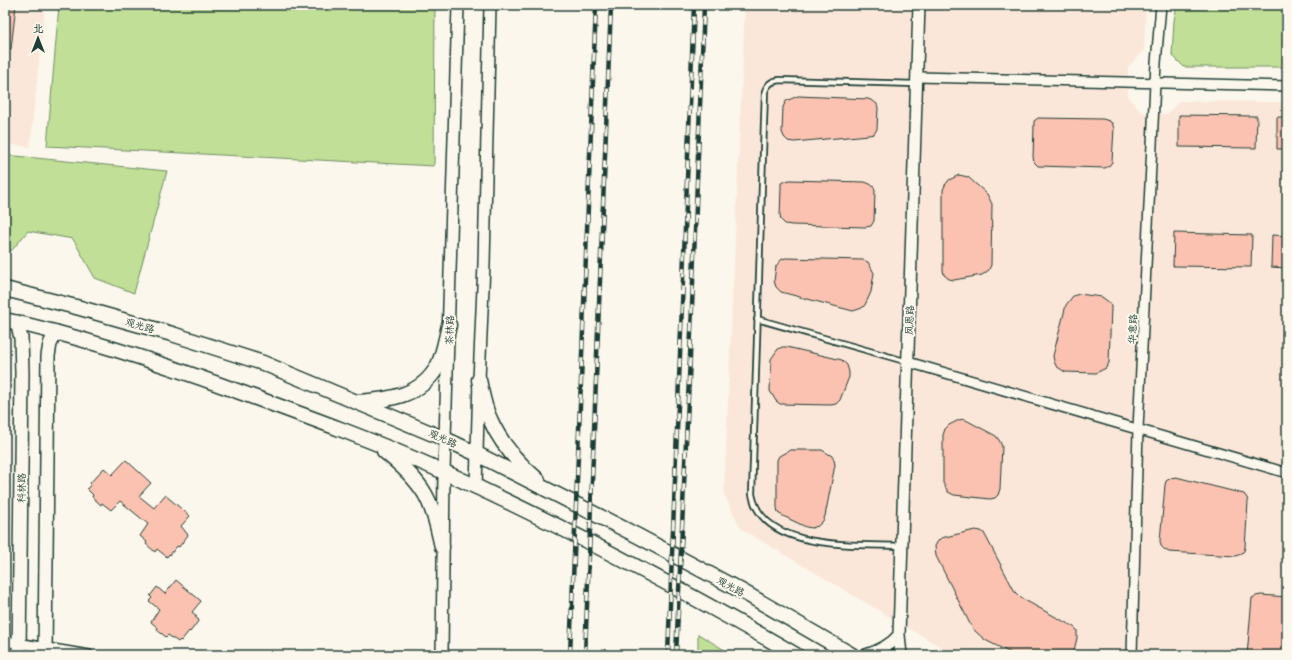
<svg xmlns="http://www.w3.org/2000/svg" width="1292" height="660" viewBox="0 0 1292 660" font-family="Mali,'LXGW WenKai TC',sans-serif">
<rect width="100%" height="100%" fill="#fbf7ec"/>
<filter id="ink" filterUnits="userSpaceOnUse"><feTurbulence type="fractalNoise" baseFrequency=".025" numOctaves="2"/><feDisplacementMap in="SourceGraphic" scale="8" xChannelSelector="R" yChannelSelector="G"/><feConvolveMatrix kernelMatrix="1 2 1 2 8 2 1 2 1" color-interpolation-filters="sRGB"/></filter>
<g filter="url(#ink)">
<path fill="#fbe7da" d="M5,5H45L30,147L5,144Z
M745,5H1146L1144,51L1128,67V97L1141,112L1167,114L1179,101L1287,102V655H954L741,529L724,494Z"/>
<path fill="#c1df97" stroke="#708e66" d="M59,5H435L434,166L47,146Z
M1177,5H1287V67H1184L1172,55L1174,21Z
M5,155L167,171L134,293L95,278L73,239L28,231L12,250L5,254Z
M698,634L733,655H698Z"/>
<path fill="#fbc2b1" stroke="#1f3d34" d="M5,5H16L11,49H5Z
M798,96L868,99L873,101L877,104L878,108L877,129L874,134L869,135L794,142L788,141L784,137L782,132L783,107L786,101Z
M1179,115L1257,116L1256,148L1179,147Z
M1277,117H1287V149H1277Z
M1038,118L1103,119L1109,121L1112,123L1114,128L1112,162L1109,166L1105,168L1038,166L1034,162L1033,157L1034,125V121Z
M959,175L968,177L987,194L992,204L991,265L989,270L982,275L954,280L949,279L944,275L943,270V190L945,185L949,180Z
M790,180L865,182L870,184L874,187L875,191L874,221L871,226L866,227L792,225L785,224L781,220L780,215L781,188V183L785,181Z
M1174,233L1252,235L1251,267L1173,266Z
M1272,235L1287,236V268L1271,267Z
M786,258L863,260L868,262L874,273L871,292L865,305L862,308L853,311L781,292L776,287L774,281L776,266L782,259Z
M1079,294L1102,297L1110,303L1111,307L1109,363L1106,368L1096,373L1065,372L1056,366L1054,361L1053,356L1066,305L1073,296Z
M782,347H787L842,360L847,365L849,372V377L840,400L836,404L831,405L780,404L776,401L770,391L771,359L778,349Z
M964,419L996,436L999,440L1002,446L1000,489L998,495L995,498L990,499L954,495L948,492L943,483V435L945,429L949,425L959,420Z
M790,450H822L832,456L834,460L835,465L825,516L823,521L818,526L812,528L806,527L783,516L778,513L777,507V460L779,456Z
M126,460L151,483L139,496L154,508L165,495L190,516L181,526L188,535L179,547L177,546L170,555L169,554L167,557L157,549L155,552L146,544L147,542L140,536L148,524L120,501L111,510L102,503L101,505L92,497L93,495L87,489L91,484L90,483L104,468L112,475Z
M1176,477L1244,494L1247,498L1248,502L1245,547L1244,551L1241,554L1236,556L1169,552L1165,550L1161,546L1160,541L1165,485L1166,481L1171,478Z
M975,530L981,531L984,533L1015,592L1021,598L1074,627L1077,630V638L1073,655H1015L985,640L974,630L970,624L936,556L935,546L938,541L941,538Z
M176,580L201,601L192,612L197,616L195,617L199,620L190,632L189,631L181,641L180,640L178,642L168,635L166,637L157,630L158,628L151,622L159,609L149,601L152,598L150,596L157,587L165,594Z
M1261,595L1287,597V655H1247L1252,598L1256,596Z"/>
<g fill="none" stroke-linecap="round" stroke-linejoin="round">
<g stroke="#1f3d34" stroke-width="8">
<path id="service" d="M757,319L908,362
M902,546C858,544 762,552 752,494L765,91C768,84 771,81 780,80L916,84"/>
</g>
<g stroke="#1f3d34" stroke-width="12">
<path id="minor" d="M917,77L1287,86
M908,362L1287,473
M5,641L89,655
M1132,655L1138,429L1156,63L1161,5"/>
</g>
<g stroke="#1f3d34" stroke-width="14">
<path id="tertiary" d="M476,487L479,380L484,264L490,5
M899,635L919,5
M442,655L444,472L458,5
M866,655C879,651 890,646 899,635L901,655"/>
</g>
<g stroke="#1f3d34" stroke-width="16">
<path id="secondary" d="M17,322L21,338L22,373L19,655
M45,655L48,356L50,344L56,332"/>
</g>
<g stroke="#1f3d34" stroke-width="17">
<path id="primary" d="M5,289L80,308L172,334L263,363L445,439L477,454L638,536L745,593L852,655
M5,320C84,337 161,363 237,391C306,416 375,441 442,471C564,526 681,589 796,655
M479,380C482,393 484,407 490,419C500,442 519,464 538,480
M359,402C388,400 421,396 437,367C443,356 446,338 449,325
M384,451C399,463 415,477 425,494C434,510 438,529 442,547"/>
</g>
<use href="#service" stroke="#fbf7ec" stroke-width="4.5"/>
<use href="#minor" stroke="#fbf7ec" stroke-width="9"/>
<use href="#tertiary" stroke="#fbf7ec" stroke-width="11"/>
<use href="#secondary" stroke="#fbf7ec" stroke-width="13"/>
<use href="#primary" stroke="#fbf7ec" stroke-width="14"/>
<g stroke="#1f3d34" stroke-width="4.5">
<path id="rail" d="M570,655L596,5
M585,655L611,5
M668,655L694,5
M676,655L690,357L704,5"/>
</g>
<use href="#rail" stroke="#fbf7ec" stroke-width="3" stroke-dasharray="9" stroke-linecap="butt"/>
</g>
</g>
<g text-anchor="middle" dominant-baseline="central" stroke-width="4" stroke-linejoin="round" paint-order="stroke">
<g font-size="10" fill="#1f3d34" stroke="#fbf7ec">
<text transform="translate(909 320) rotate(-88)">凤恩路</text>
<text transform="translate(140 325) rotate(16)">观光路</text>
<text transform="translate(1132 329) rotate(-87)">华意路</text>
<text transform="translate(449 330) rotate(-88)">茶林路</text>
<text transform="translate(443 438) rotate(24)">观光路</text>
<text transform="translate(21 488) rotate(-89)">科林路</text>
<text transform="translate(731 586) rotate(28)">观光路</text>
</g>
</g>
<rect width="1292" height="660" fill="none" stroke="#fbf7ec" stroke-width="20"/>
<rect x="10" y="10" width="1272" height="640" fill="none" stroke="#1f3d34" stroke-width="1.5" filter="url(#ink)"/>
<g transform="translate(38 38)" stroke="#fbf7ec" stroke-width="3" paint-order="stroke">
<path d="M0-3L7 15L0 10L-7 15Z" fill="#1f3d34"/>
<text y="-6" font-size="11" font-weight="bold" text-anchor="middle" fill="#1f3d34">北</text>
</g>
</svg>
